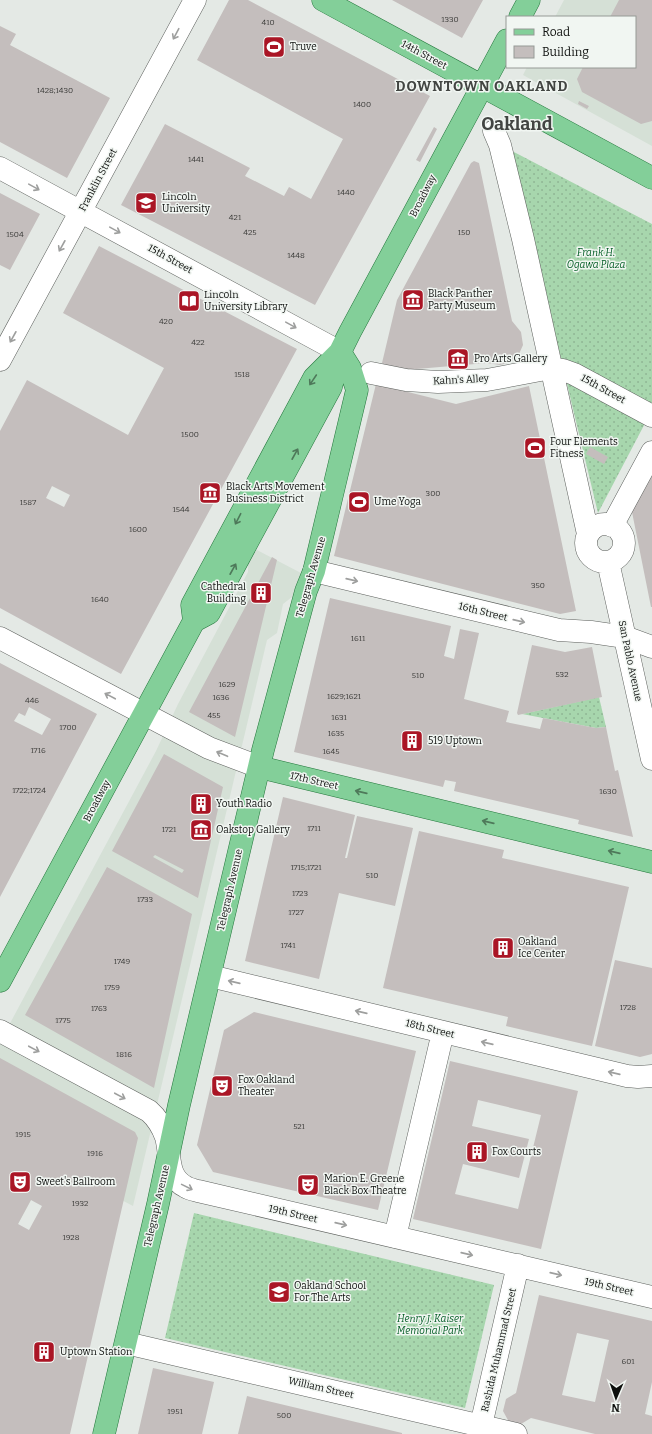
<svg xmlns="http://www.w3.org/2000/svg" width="652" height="1434" viewBox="0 0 652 1434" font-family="Bitter,serif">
<defs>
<pattern id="grass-dots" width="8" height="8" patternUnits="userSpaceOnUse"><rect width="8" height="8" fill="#a7d6ad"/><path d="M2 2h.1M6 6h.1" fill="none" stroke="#8fb694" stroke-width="1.8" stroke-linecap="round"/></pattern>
</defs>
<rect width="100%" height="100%" fill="#e4e9e5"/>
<path fill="#d5e0d6" d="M564,0H652V146L523,75L527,67H635V17H555Z
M255,549L301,573L292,597L283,604L277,633L267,640L133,1206L51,1163L18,1224L0,1214V1042L156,751L178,704L248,572V563Z"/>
<path fill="url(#grass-dots)" d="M514,152L652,224V410L598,513L512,155Z
M599,697L606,727L596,728L522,714Z
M194,1213L494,1285L465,1408L165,1338Z"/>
<path fill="#c4bebd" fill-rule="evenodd" d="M229,0H248L430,96L315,305L121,205L165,124L250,168L245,176L284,196L289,187L311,199L343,139L197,60Z
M392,0H483L462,38Z
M619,0H652V121L641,124L582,92L577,79L583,67H635V17H610Z
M0,26L16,34L10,45L110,98L67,178L0,142Z
M579,101L589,106L587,109L578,104Z
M434,127L437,129L420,162L416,160Z
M474,161L479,163L512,321L521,332L523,345L519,354L511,362L500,365L487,363L393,371L382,363L397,300L471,163Z
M0,193L40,214L10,270L0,265Z
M99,246L297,349L121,674L0,608V431L27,380L128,435L164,368L63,313ZM52,486L70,495L64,507L46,498Z
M376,384L456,404L529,386L576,611L560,614L334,556Z
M590,447L608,457L604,464L586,454Z
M652,471V607H651L631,507Z
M272,557L277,560L235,737L189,712Z
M330,598L451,626L444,656L454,659L460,629L479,633L464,699L509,711L506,722L540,729L543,718L596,728L606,727L615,771L618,770L633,837L578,824L579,820L454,791L456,782L445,780L443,787L294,752Z
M532,645L565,652L592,647L602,697L518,715L517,713Z
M0,663L97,714L0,897ZM29,707L51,719L42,735L14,721L19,713L25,716Z
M164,754L223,787L198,898L112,851ZM155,855L184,870L182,873L153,857Z
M283,797L355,815L345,858H347L357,816L413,828L395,906L339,893L319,979L245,961Z
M419,831L504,850L502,858L629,887L592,1046L506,1026L508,1017L383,988Z
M107,867L192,914L154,1088L25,1015Z
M615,960L652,968V1054L640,1057L595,1046Z
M254,1012L416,1051L378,1210L213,1172L197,1145L224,1030Z
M0,1058L135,1132L138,1138L70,1434H0ZM31,1200L42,1206L29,1230L18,1224Z
M450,1061L578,1091L541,1249L413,1219ZM478,1100L541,1115L518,1209L455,1194L463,1164L519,1178L529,1139L472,1126Z
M539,1295L652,1321V1382L645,1414L652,1416V1434H595L531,1418L521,1424L509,1422L503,1411L506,1399L516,1393ZM577,1333L609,1340L595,1402L562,1395Z
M153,1368L214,1382L202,1434H138Z
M247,1396L402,1433V1434H238Z"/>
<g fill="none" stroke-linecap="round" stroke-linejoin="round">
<g stroke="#5d605d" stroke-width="23">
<path id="minor" d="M494,131L500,145L523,239L588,534
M0,168L340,352
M0,360L195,0
M371,373L406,380L438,382L487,380L551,368L563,370L574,374L652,416
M586 543a19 19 0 1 1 38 0a19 19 0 1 1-38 0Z
M612,526L652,452
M608,562L652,759
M314,571L559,630L591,632L625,637L652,647
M0,638L209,748L259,767
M210,976L627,1076L638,1077L652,1076
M0,1031L149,1111C157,1118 162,1126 166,1137C171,1155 166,1177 186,1187C189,1189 194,1190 198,1191L652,1297
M395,1237L443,1032
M126,1343L516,1434
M479,1434L518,1265"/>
</g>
<g stroke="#24773c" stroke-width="23">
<path id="major" d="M323,0L652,178
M520,17L529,0
M194,621L209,613L331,387L340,352L350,332L507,40
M259,767L652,862
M0,981L194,621L192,605L314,378L340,352
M104,1434L158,1204L179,1105L263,750L306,591L314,571L357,390L350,368L340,352"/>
</g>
<use href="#minor" stroke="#fff" stroke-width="22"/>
<use href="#major" stroke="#83cf99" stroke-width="22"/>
</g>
<defs><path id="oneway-shaft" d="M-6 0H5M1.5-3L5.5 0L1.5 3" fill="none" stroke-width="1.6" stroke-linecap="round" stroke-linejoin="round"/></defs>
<g stroke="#9e9f9e">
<use href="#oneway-shaft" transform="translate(176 34) rotate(118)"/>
<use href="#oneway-shaft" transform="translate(34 187) rotate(29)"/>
<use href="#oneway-shaft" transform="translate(115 230) rotate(29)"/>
<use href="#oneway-shaft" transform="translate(62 246) rotate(119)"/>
<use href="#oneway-shaft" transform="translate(291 325) rotate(29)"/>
<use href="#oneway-shaft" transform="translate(13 337) rotate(119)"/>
<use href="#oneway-shaft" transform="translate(352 580) rotate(13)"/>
<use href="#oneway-shaft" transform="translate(519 621) rotate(13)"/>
<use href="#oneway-shaft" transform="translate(110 696) rotate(-152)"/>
<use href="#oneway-shaft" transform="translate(222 754) rotate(-157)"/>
<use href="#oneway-shaft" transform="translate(234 982) rotate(-167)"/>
<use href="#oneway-shaft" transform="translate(361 1012) rotate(-167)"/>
<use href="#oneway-shaft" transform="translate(487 1043) rotate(-167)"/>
<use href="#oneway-shaft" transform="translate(34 1049) rotate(28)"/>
<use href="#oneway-shaft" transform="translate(614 1073) rotate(-167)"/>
<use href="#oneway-shaft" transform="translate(120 1096) rotate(28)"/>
<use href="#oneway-shaft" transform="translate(187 1187) rotate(26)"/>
<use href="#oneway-shaft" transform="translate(341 1224) rotate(13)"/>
<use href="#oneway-shaft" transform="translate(467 1254) rotate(13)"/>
<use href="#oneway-shaft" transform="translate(556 1274) rotate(13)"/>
</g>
<g stroke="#4e795a">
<use href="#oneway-shaft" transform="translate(313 380) rotate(124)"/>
<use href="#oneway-shaft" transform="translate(295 454) rotate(-61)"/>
<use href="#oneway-shaft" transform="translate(238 519) rotate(117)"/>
<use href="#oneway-shaft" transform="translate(233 569) rotate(-61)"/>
<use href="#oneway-shaft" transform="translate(361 792) rotate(-167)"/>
<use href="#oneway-shaft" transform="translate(488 822) rotate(-167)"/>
<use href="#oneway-shaft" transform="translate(614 852) rotate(-167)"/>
</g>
<defs>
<g id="stadium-square" transform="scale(1.15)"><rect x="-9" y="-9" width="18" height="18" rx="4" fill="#aa1525" stroke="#f1f6f2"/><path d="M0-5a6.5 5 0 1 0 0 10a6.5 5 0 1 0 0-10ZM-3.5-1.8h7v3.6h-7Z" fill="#fff"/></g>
<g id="university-square" transform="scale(1.15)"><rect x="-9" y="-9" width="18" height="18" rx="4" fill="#aa1525" stroke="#f1f6f2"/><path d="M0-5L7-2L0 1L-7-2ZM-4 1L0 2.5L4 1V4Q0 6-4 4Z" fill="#fff"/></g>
<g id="museum-square" transform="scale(1.15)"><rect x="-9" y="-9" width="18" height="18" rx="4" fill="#aa1525" stroke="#f1f6f2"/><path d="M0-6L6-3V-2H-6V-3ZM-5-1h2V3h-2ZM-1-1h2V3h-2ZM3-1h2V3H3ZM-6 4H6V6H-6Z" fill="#fff"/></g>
<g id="library-square" transform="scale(1.15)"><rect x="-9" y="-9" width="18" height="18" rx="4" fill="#aa1525" stroke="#f1f6f2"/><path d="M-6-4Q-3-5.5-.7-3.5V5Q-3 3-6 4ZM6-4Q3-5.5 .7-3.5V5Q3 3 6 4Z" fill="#fff"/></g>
<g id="building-square" transform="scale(1.15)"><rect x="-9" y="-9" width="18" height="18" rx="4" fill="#aa1525" stroke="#f1f6f2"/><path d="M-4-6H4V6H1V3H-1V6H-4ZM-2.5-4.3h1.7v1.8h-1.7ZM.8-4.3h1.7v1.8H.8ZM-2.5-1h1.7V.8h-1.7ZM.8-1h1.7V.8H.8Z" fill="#fff"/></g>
<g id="theatre-square" transform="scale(1.15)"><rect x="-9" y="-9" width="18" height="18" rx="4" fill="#aa1525" stroke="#f1f6f2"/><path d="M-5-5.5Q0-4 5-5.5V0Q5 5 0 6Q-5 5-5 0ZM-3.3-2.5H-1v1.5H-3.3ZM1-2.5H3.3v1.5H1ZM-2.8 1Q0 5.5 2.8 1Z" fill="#fff"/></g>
<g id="school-square" transform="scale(1.15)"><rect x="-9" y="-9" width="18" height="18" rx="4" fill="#aa1525" stroke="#f1f6f2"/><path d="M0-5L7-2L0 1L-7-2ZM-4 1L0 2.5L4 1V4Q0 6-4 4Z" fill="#fff"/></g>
</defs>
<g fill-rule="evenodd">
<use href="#stadium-square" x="274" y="47"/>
<use href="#university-square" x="146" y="203"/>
<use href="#museum-square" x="413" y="300"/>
<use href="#library-square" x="189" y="301"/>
<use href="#museum-square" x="458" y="359"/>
<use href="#stadium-square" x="535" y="448"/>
<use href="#museum-square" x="210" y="493"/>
<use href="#stadium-square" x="359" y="502"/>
<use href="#building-square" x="261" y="593"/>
<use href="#building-square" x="412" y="741"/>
<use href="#building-square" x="201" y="804"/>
<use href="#museum-square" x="201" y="830"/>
<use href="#building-square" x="503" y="948"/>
<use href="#theatre-square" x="222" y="1086"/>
<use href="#building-square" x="477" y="1152"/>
<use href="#theatre-square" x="20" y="1182"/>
<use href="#theatre-square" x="308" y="1185"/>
<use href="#school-square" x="279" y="1292"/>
<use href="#building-square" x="44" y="1352"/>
</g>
<g text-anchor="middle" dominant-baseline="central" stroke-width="3" stroke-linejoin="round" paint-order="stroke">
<g font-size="8" fill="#3b3b39">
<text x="450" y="19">1330</text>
<text x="268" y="22">410</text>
<text x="55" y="90">1428;1430</text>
<text x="362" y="104">1400</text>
<text x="196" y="159">1441</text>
<text x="346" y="192">1440</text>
<text x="235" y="217">421</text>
<text x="250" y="232">425</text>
<text x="464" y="232">150</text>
<text x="15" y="234">1504</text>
<text x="296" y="255">1448</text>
<text x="166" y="321">420</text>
<text x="198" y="342">422</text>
<text x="242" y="374">1518</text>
<text x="190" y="434">1500</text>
<text x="433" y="493">300</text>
<text x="28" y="502">1587</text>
<text x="181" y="509">1544</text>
<text x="138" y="529">1600</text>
<text x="538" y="585">350</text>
<text x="100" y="599">1640</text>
<text x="358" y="638">1611</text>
<text x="562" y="674">532</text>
<text x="418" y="675">510</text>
<text x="227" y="684">1629</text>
<text x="344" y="696">1629;1621</text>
<text x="221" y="697">1636</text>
<text x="32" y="700">446</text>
<text x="214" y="715">455</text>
<text x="339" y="717">1631</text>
<text x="68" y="727">1700</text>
<text x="336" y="733">1635</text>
<text x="38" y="750">1716</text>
<text x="331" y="751">1645</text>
<text x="29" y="790">1722;1724</text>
<text x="608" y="791">1630</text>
<text x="314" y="828">1711</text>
<text x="169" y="829">1721</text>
<text x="306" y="867">1715;1721</text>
<text x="372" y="875">510</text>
<text x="300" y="893">1723</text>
<text x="145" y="899">1733</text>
<text x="296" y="912">1727</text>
<text x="288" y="945">1741</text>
<text x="122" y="961">1749</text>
<text x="112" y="987">1759</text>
<text x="628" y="1007">1728</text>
<text x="99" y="1008">1763</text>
<text x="63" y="1020">1775</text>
<text x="124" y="1054">1816</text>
<text x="299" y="1126">521</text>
<text x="23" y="1134">1915</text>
<text x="95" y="1153">1916</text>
<text x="80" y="1203">1932</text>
<text x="71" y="1237">1928</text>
<text x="628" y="1361">601</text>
<text x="175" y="1411">1951</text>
<text x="284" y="1415">500</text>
</g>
<g font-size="10" fill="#0d0f0d" stroke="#f1f6f2" text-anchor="start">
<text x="290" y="47">Truve</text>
<text x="162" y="197">Lincoln<tspan x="162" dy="12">University</tspan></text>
<text x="428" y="294">Black Panther<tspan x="428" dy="12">Party Museum</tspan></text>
<text x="204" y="295">Lincoln<tspan x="204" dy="12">University Library</tspan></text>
<text x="474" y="359">Pro Arts Gallery</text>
<text x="550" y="442">Four Elements<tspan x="550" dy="12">Fitness</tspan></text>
<text x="226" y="487">Black Arts Movement<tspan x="226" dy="12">Business District</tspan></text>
<text x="374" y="502">Ume Yoga</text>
<text x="246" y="587" text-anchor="end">Cathedral<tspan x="246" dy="12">Building</tspan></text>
<text x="428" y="741">519 Uptown</text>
<text x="216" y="804">Youth Radio</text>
<text x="216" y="830">Oakstop Gallery</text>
<text x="518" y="942">Oakland<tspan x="518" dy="12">Ice Center</tspan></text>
<text x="238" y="1080">Fox Oakland<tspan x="238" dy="12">Theater</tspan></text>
<text x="492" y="1152">Fox Courts</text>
<text x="324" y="1179">Marion E. Greene<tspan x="324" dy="12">Black Box Theatre</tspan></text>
<text x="36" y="1182">Sweet's Ballroom</text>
<text x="294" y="1286">Oakland School<tspan x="294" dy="12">For The Arts</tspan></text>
<text x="60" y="1352">Uptown Station</text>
</g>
<g font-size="10" fill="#0d0f0d" stroke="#f1f6f2">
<text transform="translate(424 55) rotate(28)">14th Street</text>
<text transform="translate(98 180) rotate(-62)">Franklin Street</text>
<text transform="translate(423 196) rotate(-63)">Broadway</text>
<text transform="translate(170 259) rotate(29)">15th Street</text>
<text transform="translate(461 380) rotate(-3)">Kahn's Alley</text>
<text transform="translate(603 389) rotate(29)">15th Street</text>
<text transform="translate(311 577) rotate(-74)">Telegraph Avenue</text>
<text transform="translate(483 612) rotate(14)">16th Street</text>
<text transform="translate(630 661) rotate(78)">San Pablo Avenue</text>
<text transform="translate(314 781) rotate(13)">17th Street</text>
<text transform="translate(97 801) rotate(-62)">Broadway</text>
<text transform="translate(230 890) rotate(-77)">Telegraph Avenue</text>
<text transform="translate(430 1029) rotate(14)">18th Street</text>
<text transform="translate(157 1206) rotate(-77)">Telegraph Avenue</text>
<text transform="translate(293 1214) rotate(13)">19th Street</text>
<text transform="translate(609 1287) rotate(13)">19th Street</text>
<text transform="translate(499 1350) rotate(-77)">Rashida Muhammad Street</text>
<text transform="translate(321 1388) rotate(13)">William Street</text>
</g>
<g font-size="10" font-style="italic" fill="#005c23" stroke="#f1f6f2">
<text x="596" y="253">Frank H.<tspan x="596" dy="12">Ogawa Plaza</tspan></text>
<text x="430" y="1319">Henry J. Kaiser<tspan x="430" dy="12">Memorial Park</tspan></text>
</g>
<g font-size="14" font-weight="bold" letter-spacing="1" fill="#424542" stroke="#f1f6f2">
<text x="482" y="86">DOWNTOWN OAKLAND</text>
</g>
<g font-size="18" font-weight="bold" fill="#424542" stroke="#f1f6f2">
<text x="517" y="124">Oakland</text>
</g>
</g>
<rect x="506" y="16" width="130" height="52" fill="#f1f6f2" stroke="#969a96"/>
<rect x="514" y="29" width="20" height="6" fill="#83cf99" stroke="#969a96"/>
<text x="542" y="36" font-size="12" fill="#0d0f0d">Road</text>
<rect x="514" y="46" width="20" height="12" fill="#c4bebd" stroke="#969a96"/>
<text x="542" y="56" font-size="12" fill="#0d0f0d">Building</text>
<g transform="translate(616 1398) rotate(182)" stroke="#f1f6f2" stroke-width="3" paint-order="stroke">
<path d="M0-3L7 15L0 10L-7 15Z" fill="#0d0f0d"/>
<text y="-6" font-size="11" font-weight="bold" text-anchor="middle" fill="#0d0f0d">N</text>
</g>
</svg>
